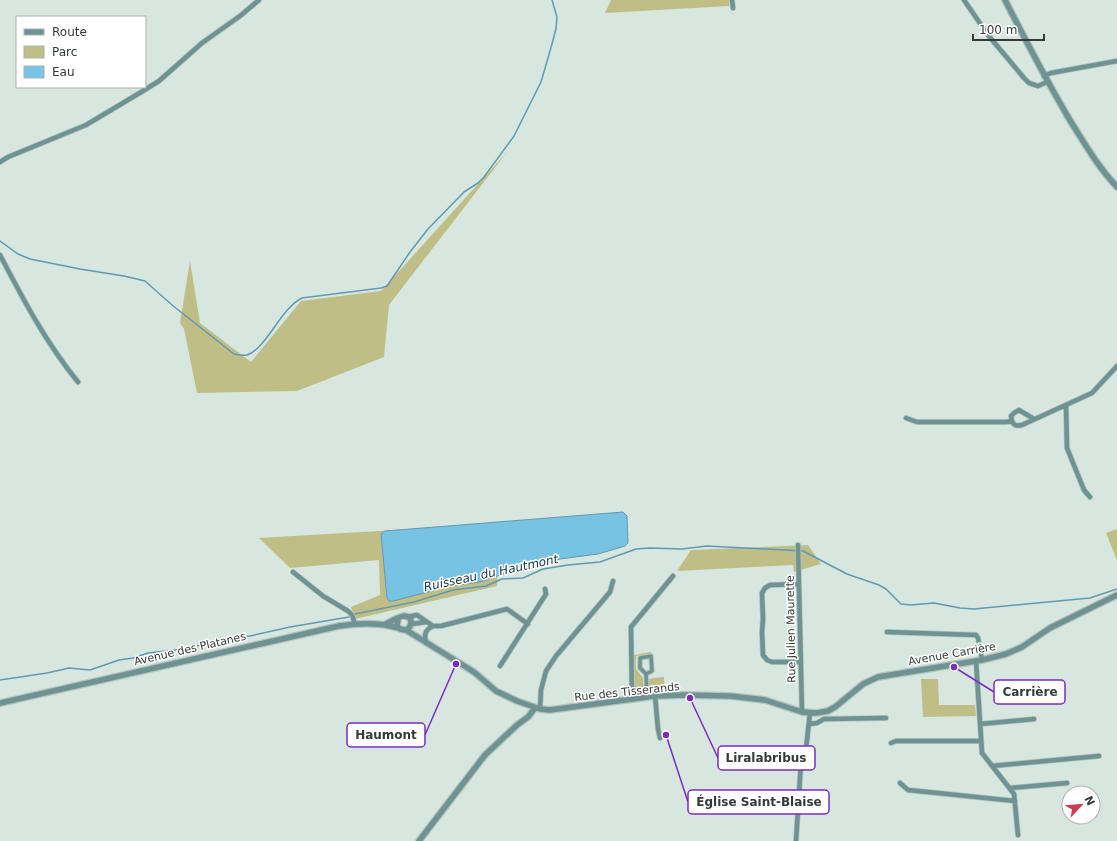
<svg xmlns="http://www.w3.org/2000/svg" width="1117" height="841" viewBox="0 0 1117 841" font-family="'DejaVu Sans',sans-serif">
<rect width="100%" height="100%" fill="#d7e7e0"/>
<path fill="#bfbe87" d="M611,0H729V6L605,13Z
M507,152L389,305L384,357L297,391L197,393L184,329L180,323L190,261L200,323L251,362L301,301L381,291Z
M499,524L497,586L355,619L351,607L380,595L379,560L290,568L259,538Z
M1117,529V560L1106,533Z
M808,545L821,564L794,572L793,565L677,571L691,550Z
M651,652V654L636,656V669L643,678L644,694L635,696L634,655Z
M664,677L665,692L652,694L651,689H649V679L653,678Z
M938,679L939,705H975L976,716L923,717L921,679Z"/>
<path fill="#78c2e3" stroke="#6399af" d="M623,512L627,516L628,543L625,546L598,554L560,559L520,572L503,574L480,582L449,586L432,591L393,601H389L387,598L381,534L385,531Z"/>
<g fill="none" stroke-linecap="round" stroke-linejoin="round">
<path stroke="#6399af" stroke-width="1.5" d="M0,241L18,254L30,259L80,269L124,276L145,281L172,305L234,354C239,355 243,356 247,355C266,349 281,308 302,298L381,288L387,286L410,252L428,229L464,192L478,183L484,177L514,136L541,82L550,51L556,29L557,17L552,0
M355,614L414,602L453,590L486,586L502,579L523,578L543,569L568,565L600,562L636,549L650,548L682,549L707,546L803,551L847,574L879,585L886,589L901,604L911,605L934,603L960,608L974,609L1090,598L1117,589
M0,680L47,673L69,668L90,670L119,660L133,658L148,653L183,649L229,639L250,636L290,627L349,617"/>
<g stroke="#b6c4be" stroke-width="5.5">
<path id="pedestrian" d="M646,674L640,668V658L651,656L652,671L646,674L647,697"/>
</g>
<g stroke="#b6c4be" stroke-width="6">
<path id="minor" d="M732,0L733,8
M964,0L988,35L1024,78L1029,83L1038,86L1047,82
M1044,76L1051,73L1117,61
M0,162L8,157L86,125L143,91L159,81L202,43L240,16L259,0
M0,255C23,299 46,343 78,382
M1066,406L1067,448L1084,490L1090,497
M906,418L917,422H1006L1012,421C1014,426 1017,426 1022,425L1092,393L1117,366
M1012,421L1011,416L1014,413L1019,410L1034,419
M798,545L802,712
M293,572L323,596L348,611L352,615L355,624
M799,584L770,585L765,588L762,593L763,619L762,632L763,655L767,660L772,662H800
M407,617L417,615L433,626H441L507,609L528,624
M411,624L427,622
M887,632L976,635L978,638L982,660
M426,643C424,634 425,630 433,626
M976,661L982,753L1014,794L1018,835
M500,666L546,594L545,589
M655,696L658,729L660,738
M632,699L631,627L673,576
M540,709L541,690L546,671L556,656L610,592L613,581
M809,724L817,723L824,719L886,718
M980,724L1034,719
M891,743L896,741H981
M992,766L1099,756
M900,783L908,790L1015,801
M1010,788L1067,783
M796,841L801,763L806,749L810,713"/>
</g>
<g stroke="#b6c4be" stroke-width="8">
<path id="tertiary" d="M1005,0C1026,41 1047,82 1071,122C1085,144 1098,167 1117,187
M398,619L397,626L400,629L406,630L474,672L496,691L517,701L540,709L550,710L655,696L684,695L730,696L765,700L802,712L816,713L828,711L835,707L863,684L878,677L982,660L1006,654L1022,647L1050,628L1117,595
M386,624C390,622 401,615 405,616C414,617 412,627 406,630
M0,703L339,626C358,623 379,622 398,628
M419,841L485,755L517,725L528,717L535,708"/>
</g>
<use href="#pedestrian" stroke="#6f9293" stroke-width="3.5"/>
<use href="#minor" stroke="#6f9293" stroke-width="4.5"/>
<use href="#tertiary" stroke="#6f9293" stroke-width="5.5"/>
</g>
<g text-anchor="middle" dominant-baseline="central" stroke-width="3" stroke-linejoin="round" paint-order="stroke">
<g font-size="11" fill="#333a37" stroke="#fff">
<text transform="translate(791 629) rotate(-91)">Rue Julien Maurette</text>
<text transform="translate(190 649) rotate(-13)">Avenue des Platanes</text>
<text transform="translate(952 654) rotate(-10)">Avenue Carrière</text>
<text transform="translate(627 692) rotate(-6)">Rue des Tisserands</text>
</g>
<g font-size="12" font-style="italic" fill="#143745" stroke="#fff">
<text transform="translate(491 573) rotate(-12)">Ruisseau du Hautmont</text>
</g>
</g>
<path fill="none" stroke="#7b2cbf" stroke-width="1.5" d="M954 667L994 692M456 664L425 735M690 698L718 758M666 735L688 802"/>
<g fill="#7b2cbf" stroke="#fff" stroke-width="1.5">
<circle cx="954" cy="667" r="4"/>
<circle cx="456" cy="664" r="4"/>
<circle cx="690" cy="698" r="4"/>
<circle cx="666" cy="735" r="4"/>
</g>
<g fill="#fff" stroke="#7b2cbf" stroke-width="1.5">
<rect x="994" y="680" width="71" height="24" rx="4"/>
<rect x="347" y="723" width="78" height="24" rx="4"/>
<rect x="718" y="746" width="97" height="24" rx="4"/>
<rect x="688" y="790" width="141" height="24" rx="4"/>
</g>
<g font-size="12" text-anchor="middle" font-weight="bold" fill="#333a37">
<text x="1030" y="696">Carrière</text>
<text x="386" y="739">Haumont</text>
<text x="766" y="762">Liralabribus</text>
<text x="759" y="806">Église Saint-Blaise</text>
</g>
<rect x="16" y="16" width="130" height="72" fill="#ffffff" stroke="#adb0af"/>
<rect x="24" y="29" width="20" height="6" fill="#6f9293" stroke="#adb0af"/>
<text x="52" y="36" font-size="12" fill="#333a37">Route</text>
<rect x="24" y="46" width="20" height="12" fill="#bfbe87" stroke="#adb0af"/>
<text x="52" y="56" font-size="12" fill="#333a37">Parc</text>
<rect x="24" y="66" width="20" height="12" fill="#78c2e3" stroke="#adb0af"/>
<text x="52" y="76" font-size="12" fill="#333a37">Eau</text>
<g transform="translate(1081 805) rotate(64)"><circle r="19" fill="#ffffff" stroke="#adb0af"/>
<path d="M0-3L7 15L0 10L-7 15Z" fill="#cc3c53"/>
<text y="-6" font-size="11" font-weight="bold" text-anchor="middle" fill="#333a37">N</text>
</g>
<path d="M973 34v6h71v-6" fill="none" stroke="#333a37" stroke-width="2"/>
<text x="979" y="34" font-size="12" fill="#333a37" stroke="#ffffff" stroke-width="3" paint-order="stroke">100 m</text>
</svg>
